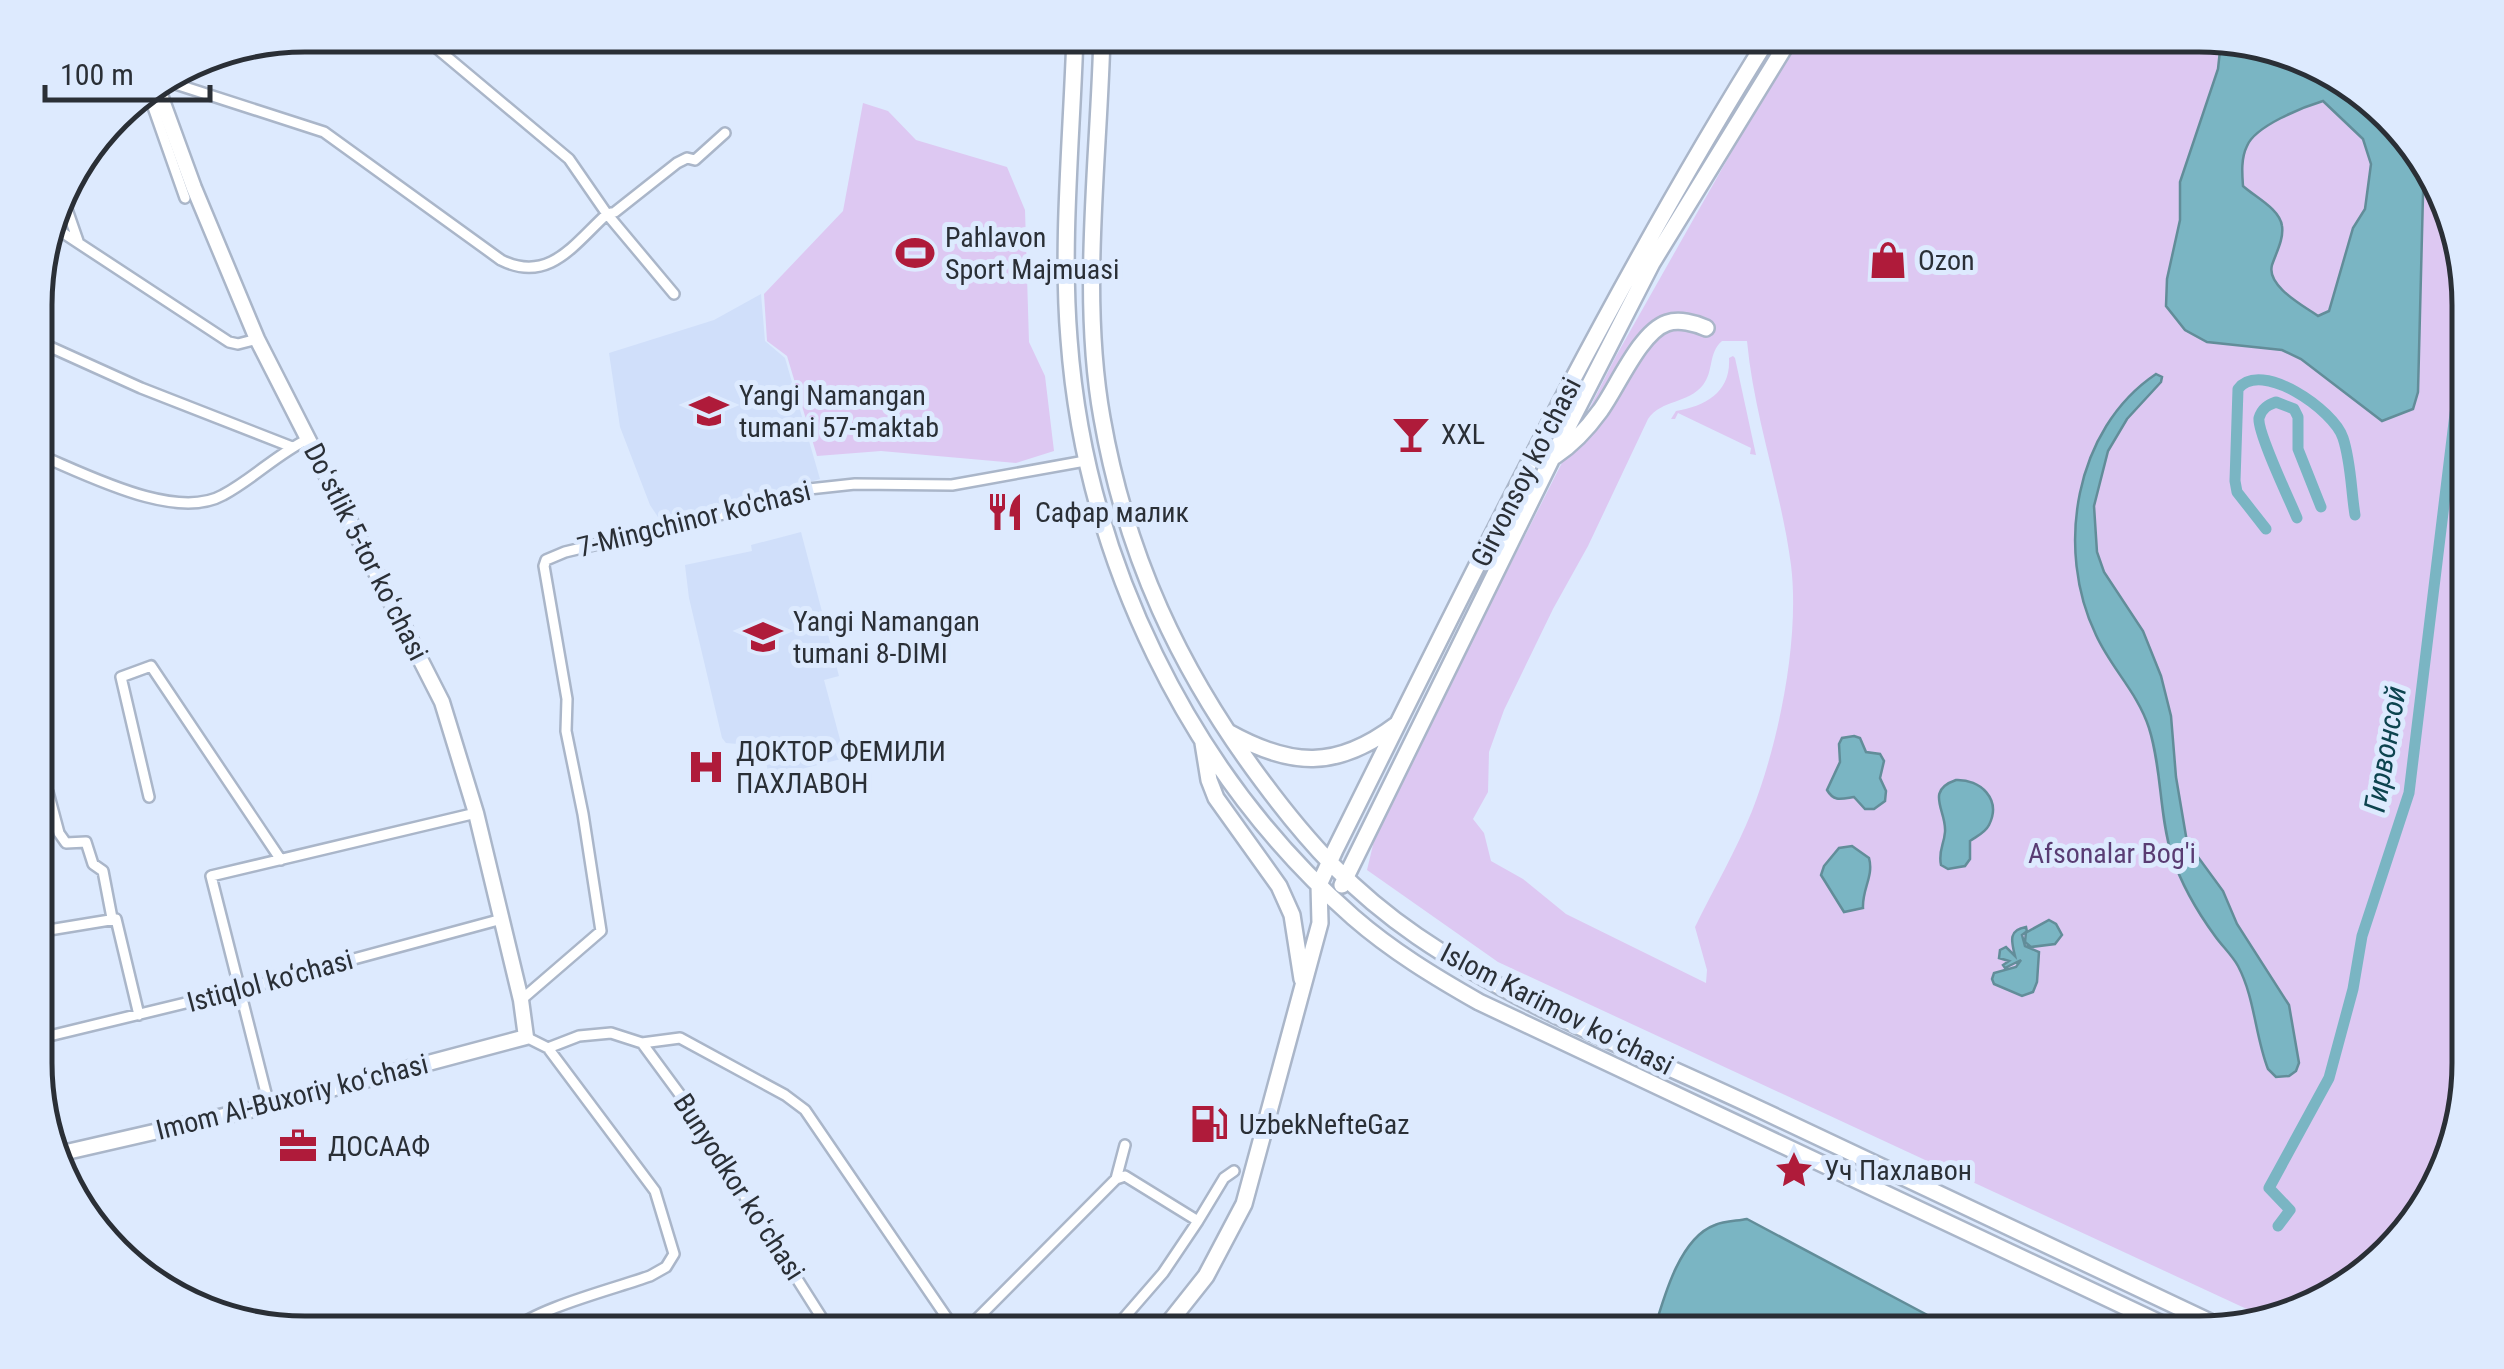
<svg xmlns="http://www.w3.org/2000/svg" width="2504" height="1369" viewBox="0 0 2504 1369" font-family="'Roboto Condensed',sans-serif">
<rect width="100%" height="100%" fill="#ddeafe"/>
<path fill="#d0dffa" d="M761,294L765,341L785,358L820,479L676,520L658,517L650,505L620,427L609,353L714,320Z
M801,532L839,676L824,680L845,758L770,777L763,753L750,745L726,743L722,738L689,598L685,565L752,551L751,545Z"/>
<path fill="#ddc8f2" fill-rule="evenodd" d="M1804,35H2199L2333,71L2424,156L2468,287V1081L2436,1189L2427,1205L2348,1289L2264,1317L1498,962L1367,870L1377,828L1616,356L1770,84ZM1722,341H1747C1754,417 1781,489 1791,565C1800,639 1779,742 1752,811C1736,851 1714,888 1695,927L1707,970L1706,983L1566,914L1523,879L1491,861L1484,833L1473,819L1488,792L1489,752L1504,710L1553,609L1588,546L1648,419C1662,399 1688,404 1703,385C1714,371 1708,353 1722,341Z
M863,103L888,111L916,140L1007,167L1025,210L1029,342L1045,376L1054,451L1016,463L881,451L817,456L787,356L767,341L764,294L843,211Z
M1733,356L1735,358L1756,455L1750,454L1751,448L1678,413L1675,419H1671L1676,411C1706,406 1731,392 1729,358Z"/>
<path fill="#7ab5c3" stroke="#628d99" stroke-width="2.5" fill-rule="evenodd" d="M2221,41L2292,60L2300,67L2333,71L2424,155L2418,392L2413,409L2382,421L2301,359L2282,350L2207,342L2185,330L2166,306L2167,279L2180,220V182L2218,69ZM2323,101L2363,139L2371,164L2365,209L2353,228L2329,311L2318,316C2304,306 2266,286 2272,265C2276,253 2284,239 2282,226C2280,209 2255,197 2243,186C2242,173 2241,158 2247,146C2255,126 2303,107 2323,101Z
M2156,374L2162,377L2161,382L2127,419L2108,451L2094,506L2097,552L2104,572L2143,631L2161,676L2171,716L2176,777L2187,842L2223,891L2237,924L2289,1005L2299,1063L2296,1071L2289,1076L2276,1077L2268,1069C2255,1036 2255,998 2238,966C2232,955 2222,946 2215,936C2196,910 2182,886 2172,856C2159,815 2162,769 2149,728C2138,693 2111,668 2096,635C2055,550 2074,429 2156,374Z
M1854,736L1860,738L1866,752L1880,754L1884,761L1880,778L1886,791L1885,801L1874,809H1865L1854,797C1841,799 1834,802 1827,790L1840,762L1839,744L1842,738Z
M1956,780C1980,779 2002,799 1989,825C1985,833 1977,836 1970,841V859L1965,866L1948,869L1941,865C1938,851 1944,845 1945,832C1947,811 1924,791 1956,780Z
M1852,846L1869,858C1874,876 1862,889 1863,908L1844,912L1821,875L1824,866L1839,848Z
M2049,920L2056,924L2062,935L2055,944L2031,947L2025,942L2026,932L2022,935L2025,946L2039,952L2037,982L2033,992L2022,996L1994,984L1992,979L1994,973L2016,967L2021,960L2005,968L2003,965L2009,961L1999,958L2000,950L2006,947L2015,956C2012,943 2007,930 2026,927L2027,932Z
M1747,1219L1963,1334H1653C1663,1300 1679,1238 1715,1225C1724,1221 1737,1221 1747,1219Z"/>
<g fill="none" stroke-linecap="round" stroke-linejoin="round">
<path stroke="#7ab5c3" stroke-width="11" d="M2297,518C2290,501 2257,432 2259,418C2262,408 2268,405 2276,402L2294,409L2298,417V449L2321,507
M2266,529L2237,492L2235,481L2238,389C2261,359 2334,410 2343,438C2351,462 2351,490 2355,515
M2278,1226L2290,1210L2269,1188L2329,1078L2353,989L2362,936L2409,793L2468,307"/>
<g stroke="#aab6c9" stroke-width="14">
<path id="street" d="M421,35L569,159L607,214L674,294
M163,80L324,132L501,260C549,284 574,244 607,214L615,212L677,163L687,158L695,160L725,133
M147,90L185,198
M61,192L78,241
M51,225L229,342L238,344L257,339
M37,341L141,388L292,447
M37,454C84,473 175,522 223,495C253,479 277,454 308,439
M37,795L48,792L59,833L66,843L86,842L93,864L103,871L112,918
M149,797L121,677L151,666L281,860
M37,932L116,919L139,1015
M521,1000L601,931L583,814L566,731L567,699L544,566L546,560L565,552L740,510L809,489L855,484L952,485L1085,461
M526,1037L548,1048L579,1036L611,1033L642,1043L681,1096L832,1334
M37,1039L239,990L502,919
M642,1043L680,1038L785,1095L805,1110L958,1334
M269,1105L211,876L476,813
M1116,1179L1125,1145
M508,1334C532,1309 614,1289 650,1276L666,1267L674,1254L655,1191L548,1048
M962,1334L1116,1179L1125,1176L1198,1221L1224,1178L1234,1171
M1110,1334L1163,1273L1198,1221"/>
</g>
<g stroke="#aab6c9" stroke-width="19">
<path id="secondary" d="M58,1154L263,1107L526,1037L521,1000L476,813L442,702L257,339L194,188L156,84"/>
</g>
<g stroke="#aab6c9" stroke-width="20">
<path id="primary" d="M1075,35C1072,133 1061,242 1069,339C1085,557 1188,772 1353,917C1392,951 1435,977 1479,1002L2181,1333
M1102,35C1099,159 1080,295 1102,418C1126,555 1179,670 1263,782C1309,844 1353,892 1417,936C1522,1008 1645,1055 1759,1109C1915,1183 2071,1256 2227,1330
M1555,456C1573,444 1587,429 1600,411C1617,388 1640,332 1667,323C1679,319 1695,323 1706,328
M1228,732C1291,767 1336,770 1396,725
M1203,743L1209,780L1216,798L1279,886L1292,915L1302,979
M1342,885L1552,458L1652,263L1792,35
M1160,1334L1206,1276L1244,1204L1320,923L1319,885L1335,850C1472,575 1606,296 1770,35"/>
</g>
<use href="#street" stroke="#fff" stroke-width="9"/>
<use href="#secondary" stroke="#fff" stroke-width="14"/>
<use href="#primary" stroke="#fff" stroke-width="15"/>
</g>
<defs>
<g id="stadium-bare" transform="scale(3)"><path d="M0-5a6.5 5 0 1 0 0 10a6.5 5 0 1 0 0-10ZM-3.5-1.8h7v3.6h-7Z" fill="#af1b3a" stroke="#ddeafe" stroke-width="2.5" paint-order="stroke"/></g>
<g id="shop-bare" transform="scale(3)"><path d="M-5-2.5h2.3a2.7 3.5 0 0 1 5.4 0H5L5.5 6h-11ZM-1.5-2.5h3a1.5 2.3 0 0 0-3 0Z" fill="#af1b3a" stroke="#ddeafe" stroke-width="2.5" paint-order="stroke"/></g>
<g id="school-bare" transform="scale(3)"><path d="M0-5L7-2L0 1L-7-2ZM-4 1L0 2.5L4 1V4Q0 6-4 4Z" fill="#af1b3a" stroke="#ddeafe" stroke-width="2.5" paint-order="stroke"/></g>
<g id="bar-bare" transform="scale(3)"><path d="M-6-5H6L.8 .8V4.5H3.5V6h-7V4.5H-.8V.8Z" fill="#af1b3a" stroke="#ddeafe" stroke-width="2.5" paint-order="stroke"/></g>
<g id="restaurant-bare" transform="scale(3)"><path d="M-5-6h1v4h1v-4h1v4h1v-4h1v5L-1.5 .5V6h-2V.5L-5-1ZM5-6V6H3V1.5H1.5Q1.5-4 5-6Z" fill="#af1b3a" stroke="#ddeafe" stroke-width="2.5" paint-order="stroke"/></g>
<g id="hospital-bare" transform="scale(3)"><path d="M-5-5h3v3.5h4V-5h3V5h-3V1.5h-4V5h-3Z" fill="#af1b3a" stroke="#ddeafe" stroke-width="2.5" paint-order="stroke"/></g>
<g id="fuel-bare" transform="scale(3)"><path d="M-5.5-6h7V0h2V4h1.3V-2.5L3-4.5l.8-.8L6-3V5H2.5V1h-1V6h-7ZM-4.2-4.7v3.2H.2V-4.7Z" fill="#af1b3a" stroke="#ddeafe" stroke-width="2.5" paint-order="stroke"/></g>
<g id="office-bare" transform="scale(3)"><path d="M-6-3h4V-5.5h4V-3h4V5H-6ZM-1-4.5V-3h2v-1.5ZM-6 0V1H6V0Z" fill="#af1b3a" stroke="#ddeafe" stroke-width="2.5" paint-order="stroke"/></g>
<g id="sight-bare" transform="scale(3)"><path d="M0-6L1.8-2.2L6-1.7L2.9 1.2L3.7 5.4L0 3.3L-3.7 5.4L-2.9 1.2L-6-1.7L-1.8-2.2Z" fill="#af1b3a" stroke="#ddeafe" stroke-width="2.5" paint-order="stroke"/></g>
</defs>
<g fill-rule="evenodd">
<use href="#stadium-bare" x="915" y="253"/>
<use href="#shop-bare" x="1888" y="260"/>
<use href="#school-bare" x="709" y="411"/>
<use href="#bar-bare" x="1411" y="434"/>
<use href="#restaurant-bare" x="1005" y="512"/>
<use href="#school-bare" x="763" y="637"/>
<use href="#hospital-bare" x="706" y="767"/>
<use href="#fuel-bare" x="1209" y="1124"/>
<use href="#office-bare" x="298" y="1146"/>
<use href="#sight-bare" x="1794" y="1170"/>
</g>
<g text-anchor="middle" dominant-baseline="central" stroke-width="10" stroke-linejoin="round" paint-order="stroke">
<g font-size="28" fill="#2a2f36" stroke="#ddeafe" text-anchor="start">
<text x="945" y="237">Pahlavon<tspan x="945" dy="32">Sport Majmuasi</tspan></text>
<text x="1918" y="260">Ozon</text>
<text x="739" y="395">Yangi Namangan<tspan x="739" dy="32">tumani 57-maktab</tspan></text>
<text x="1441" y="434">XXL</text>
<text x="1035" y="512">Сафар малик</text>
<text x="793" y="621">Yangi Namangan<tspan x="793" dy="32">tumani 8-DIMI</tspan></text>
<text x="736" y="751">ДОКТОР ФЕМИЛИ<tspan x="736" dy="32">ПАХЛАВОН</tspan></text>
<text x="1239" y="1124">UzbekNefteGaz</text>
<text x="328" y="1146">ДОСААФ</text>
<text x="1824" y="1170">Уч Пахлавон</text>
</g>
<g font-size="28" fill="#2a2f36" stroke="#ddeafe">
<text transform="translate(1526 472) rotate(-63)">Girvonsoy koʻchasi</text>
<text transform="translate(694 519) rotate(-14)">7-Mingchinor ko'chasi</text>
<text transform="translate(366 552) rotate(63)">Doʻstlik 5-tor koʻchasi</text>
<text transform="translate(270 981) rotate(-15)">Istiqlol ko‘chasi</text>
<text transform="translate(1557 1009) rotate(27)">Islom Karimov koʻchasi</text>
<text transform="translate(292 1097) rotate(-14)">Imom Al-Buxoriy koʻchasi</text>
<text transform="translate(739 1187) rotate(57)">Bunyodkor koʻchasi</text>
</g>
<g font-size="28" fill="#593c73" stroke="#ddeafe">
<text x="2112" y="853">Afsonalar Bog'i</text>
</g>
<g font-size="30" font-style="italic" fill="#0d444f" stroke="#ddeafe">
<text transform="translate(2385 749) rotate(-80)">Гирвонсой</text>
</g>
</g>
<path d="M0 0H2504V1369H0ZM305 52H2199A253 253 0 0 1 2452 305V1063A253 253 0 0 1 2199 1316H305A253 253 0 0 1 52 1063V305A253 253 0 0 1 305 52Z" fill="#ddeafe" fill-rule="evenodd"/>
<path fill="none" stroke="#2a2f36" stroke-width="5" d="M305 52H2199A253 253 0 0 1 2452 305V1063A253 253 0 0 1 2199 1316H305A253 253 0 0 1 52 1063V305A253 253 0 0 1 305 52Z"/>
<path d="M45 85v15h165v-15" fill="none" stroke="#2a2f36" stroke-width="5"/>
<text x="60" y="85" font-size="30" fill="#2a2f36" stroke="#ddeafe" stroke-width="8" paint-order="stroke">100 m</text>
</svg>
